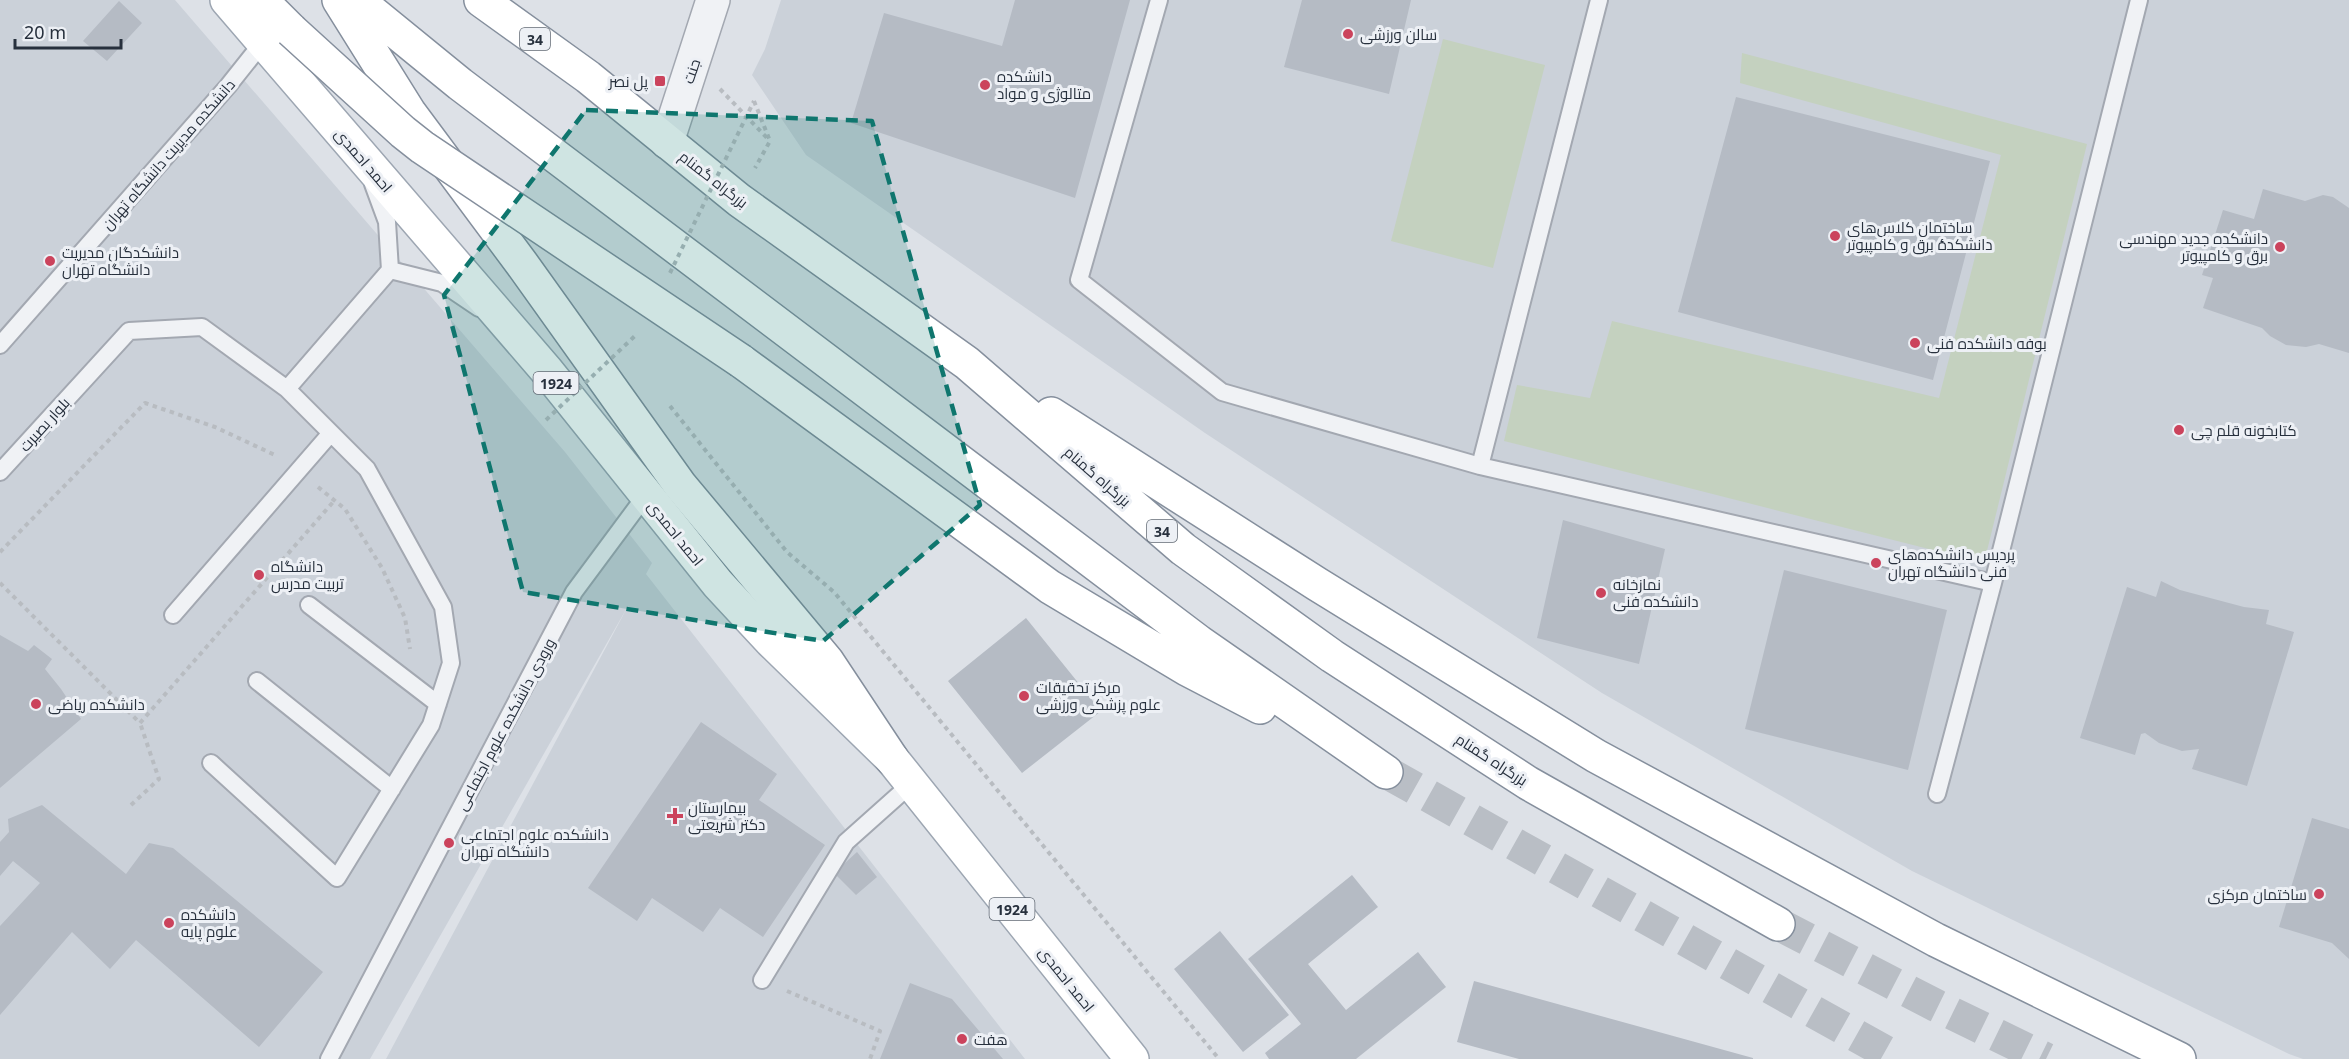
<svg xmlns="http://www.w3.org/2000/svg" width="2349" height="1059" viewBox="0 0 2349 1059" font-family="'Noto Sans',Cairo,sans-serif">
<rect width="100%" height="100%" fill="#dde1e7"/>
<path fill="#cbd1d9" d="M0,0H175L565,452L652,563L646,574L1025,1059H386L628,606L370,1059H0Z
M781,0H2349V1059H2303L2289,1054L1912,871L1602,693L1205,433L806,155L752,75L765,49Z"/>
<path fill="#c4d1bf" d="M1443,39L1545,65L1493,268L1391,241Z
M1742,53L2087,144L1984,563L1504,441L1517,385L1590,398L1612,321L1939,398L2001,155L1740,83Z"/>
<path fill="#b5bbc4" d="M1015,0H1130L1075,198L851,123L884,13L1002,46Z
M1302,0H1411L1389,94L1284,67Z
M119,1L142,23L107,61L83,41Z
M1736,97L1990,161L1933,380L1678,312Z
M2263,189L2305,201L2323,195L2333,197L2349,208V353L2319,344L2306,347L2286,345L2270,336L2262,328L2203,308L2213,278L2202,275L2223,210L2254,219Z
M1563,520L1665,549L1639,664L1537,638Z
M1784,570L1947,610L1908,770L1745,729Z
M2161,581L2180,590L2244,607L2269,610L2266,624L2294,632L2247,786L2192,769L2199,749L2182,751L2159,743L2145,733L2141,734L2135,755L2080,738L2127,587L2156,597Z
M1026,618L1101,711L1022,773L948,681Z
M0,635L28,651L34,645L52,659L45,669L61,689L81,719L0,788Z
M701,722L777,774L759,800L825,845L763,937L720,908L703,932L652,898L637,921L588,888Z
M42,805L126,874L149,843L173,848L323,972L259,1047L136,940L110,969L72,932L0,1015V926L40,883L13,861L0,876V842L9,832L8,819Z
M2312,818L2349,829V959L2332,943L2279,927Z
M857,852L877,877L856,895L834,873Z
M1352,875L1378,907L1308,964L1346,1010L1418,952L1446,987L1356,1059H1269L1265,1053L1301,1024L1248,959Z
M1220,931L1289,1015L1243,1052L1174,969Z
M1474,981L1753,1058V1059H1519L1457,1042Z
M910,983L952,999L1003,1059H880Z"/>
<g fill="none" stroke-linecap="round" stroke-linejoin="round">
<path stroke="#b9bec5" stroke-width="33" stroke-dasharray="33 16" stroke-linecap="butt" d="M1386,772L1898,1059
M1778,924L1937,1006L2046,1059"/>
<g stroke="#a3a8b1" stroke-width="20">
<path id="lane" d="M1159,0L1079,280L1222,392L1480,466L1993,583
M373,184L387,222L390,270
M390,270L442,283L479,308
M0,345L228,86L263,42
M287,389L390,270
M1480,466L1599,0
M0,472L129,331L202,327L287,389L367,469L443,607L451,663L431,725L337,878L211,763
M309,605L438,704
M173,615L331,433
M257,681L392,789
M1937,794L1993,583L2139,0
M762,980L846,842L911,784
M329,1059L574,592L646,495"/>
</g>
<g stroke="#a3a8b1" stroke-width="36">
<path id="street" d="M667,142L713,0"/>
</g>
<g stroke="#9da6b2" stroke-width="36">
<path id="primary" d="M227,0L547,371L718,584L771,641L892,759L1132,1059"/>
</g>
<g stroke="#858f9d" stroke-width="36">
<path id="highway" d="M261,0L291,30
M339,0L409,112L522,264L680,485L827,661L892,759
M357,0L460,84L1199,642L1386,772
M481,0L588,77L739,200L967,363L1183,549L1332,656L1528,783L1778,924
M741,361L1050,587L1187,669L1260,707
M1051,414L1317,584L1596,756L1936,940L2179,1059"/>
</g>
<path stroke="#b8bcc1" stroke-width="4" stroke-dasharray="4.5 4.5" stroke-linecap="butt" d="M720,89L767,138
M754,101L770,141L755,168
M670,406L787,552L834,592L1219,1059
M318,487L345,509L382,568L405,618L410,649
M0,552L145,403L215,427L277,456
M0,583L140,723L334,501
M131,805L159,779L140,723
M787,991L880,1031L870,1059"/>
<use href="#lane" stroke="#f0f2f5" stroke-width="16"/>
<use href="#street" stroke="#f0f2f5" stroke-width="33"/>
<use href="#primary" stroke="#fff" stroke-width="33"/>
<use href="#highway" stroke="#fff" stroke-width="33"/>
<g stroke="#858f9d" stroke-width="36" stroke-linecap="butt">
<path id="highway-bridge" d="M291,30L403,132L422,147L741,361"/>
</g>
<path stroke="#b8bcc1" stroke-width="4" stroke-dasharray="4.5 4.5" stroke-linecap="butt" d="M670,273L754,101
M546,420L637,334"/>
<use href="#highway-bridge" stroke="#fff" stroke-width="33"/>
</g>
<path fill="#0f766e" fill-opacity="0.2" stroke="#0f766e" stroke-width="4.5" stroke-dasharray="12 8" stroke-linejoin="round" d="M586,110L872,121L980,505L823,641L523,592L444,295Z"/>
<g fill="#cb435c" stroke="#edf0f5" stroke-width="2">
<circle cx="1348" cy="34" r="6"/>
<rect x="654" y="75" width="12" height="12" rx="3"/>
<circle cx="985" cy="85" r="6"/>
<circle cx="1835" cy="236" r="6"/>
<circle cx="2280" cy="247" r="6"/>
<circle cx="50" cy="261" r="6"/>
<circle cx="1915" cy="343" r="6"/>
<circle cx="2179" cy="430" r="6"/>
<circle cx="1876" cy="563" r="6"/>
<circle cx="259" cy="575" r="6"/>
<circle cx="1601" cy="593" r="6"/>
<circle cx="1024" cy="696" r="6"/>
<circle cx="36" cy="704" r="6"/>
<path d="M672 807h6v6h6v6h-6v6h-6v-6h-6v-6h6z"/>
<circle cx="449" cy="843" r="6"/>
<circle cx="2319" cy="894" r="6"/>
<circle cx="169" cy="923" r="6"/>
<circle cx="962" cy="1039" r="6"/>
</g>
<g text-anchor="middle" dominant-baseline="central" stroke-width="6" stroke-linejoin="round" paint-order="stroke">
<g fill="#edf0f5" stroke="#626a74" stroke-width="1.5">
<rect x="520" y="28" width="30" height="22" rx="4.5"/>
<rect x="533.5" y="372" width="45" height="22" rx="4.5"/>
<rect x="1147" y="520" width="30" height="22" rx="4.5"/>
<rect x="989.5" y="898" width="45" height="22" rx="4.5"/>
</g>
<g font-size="14" font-weight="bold" fill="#27303d">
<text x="535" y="39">34</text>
<text x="556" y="383">1924</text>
<text x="1162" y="531">34</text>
<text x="1012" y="909">1924</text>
</g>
<g font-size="15" fill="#27303d" stroke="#edf0f5" text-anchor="start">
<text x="1360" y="34">سالن ورزشی</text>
<text x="997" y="76">دانشکده<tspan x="997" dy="17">متالوژی و مواد</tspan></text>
<text x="648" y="81" text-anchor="end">پل نصر</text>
<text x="1847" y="227">ساختمان کلاس‌های<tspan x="1847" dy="17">دانشکدهٔ برق و کامپیوتر</tspan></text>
<text x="2268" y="238" text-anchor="end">دانشکده جدید مهندسی<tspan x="2268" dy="17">برق و کامپیوتر</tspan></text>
<text x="62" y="252">دانشکدگان مدیریت<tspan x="62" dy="17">دانشگاه تهران</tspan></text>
<text x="1927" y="343">بوفه دانشکده فنی</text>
<text x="2191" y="430">کتابخونه قلم چی</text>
<text x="1888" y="554">پردیس دانشکده‌های<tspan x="1888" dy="17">فنی دانشگاه تهران</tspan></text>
<text x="271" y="566">دانشگاه<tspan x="271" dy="17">تربیت مدرس</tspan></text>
<text x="1613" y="584">نمازخانه<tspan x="1613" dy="17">دانشکده فنی</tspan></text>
<text x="1036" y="687">مرکز تحقیقات<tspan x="1036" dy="17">علوم پزشکی ورزشی</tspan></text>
<text x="48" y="704">دانشکده ریاضی</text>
<text x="688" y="807">بیمارستان<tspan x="688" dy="17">دکتر شریعتی</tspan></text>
<text x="461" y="834">دانشکده علوم اجتماعی<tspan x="461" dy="17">دانشگاه تهران</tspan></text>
<text x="2307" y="894" text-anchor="end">ساختمان مرکزی</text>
<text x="181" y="914">دانشکده<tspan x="181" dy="17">علوم پایه</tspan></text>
<text x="974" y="1039">هفت</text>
</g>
<g font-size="15" fill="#27303d" stroke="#edf0f5">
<text transform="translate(691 71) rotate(-72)">جنت</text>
<text transform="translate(168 154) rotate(-49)">دانشکده مدیریت دانشگاه تهران</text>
<text transform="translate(364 160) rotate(49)">احمد احمدی</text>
<text transform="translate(714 179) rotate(38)">بزرگراه گمنام</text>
<text transform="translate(44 424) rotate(-48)">بلوار بصیرت</text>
<text transform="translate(1098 476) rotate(41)">بزرگراه گمنام</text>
<text transform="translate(676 533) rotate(51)">احمد احمدی</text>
<text transform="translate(505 724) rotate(-62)">ورودی دانشکده علوم اجتماعی</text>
<text transform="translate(1492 759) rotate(33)">بزرگراه گمنام</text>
<text transform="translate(1067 979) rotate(51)">احمد احمدی</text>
</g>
</g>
<path d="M15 39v9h106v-9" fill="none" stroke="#27303d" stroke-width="3"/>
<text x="24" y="39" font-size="18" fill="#27303d" stroke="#edf0f5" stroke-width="4.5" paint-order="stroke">20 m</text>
</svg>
